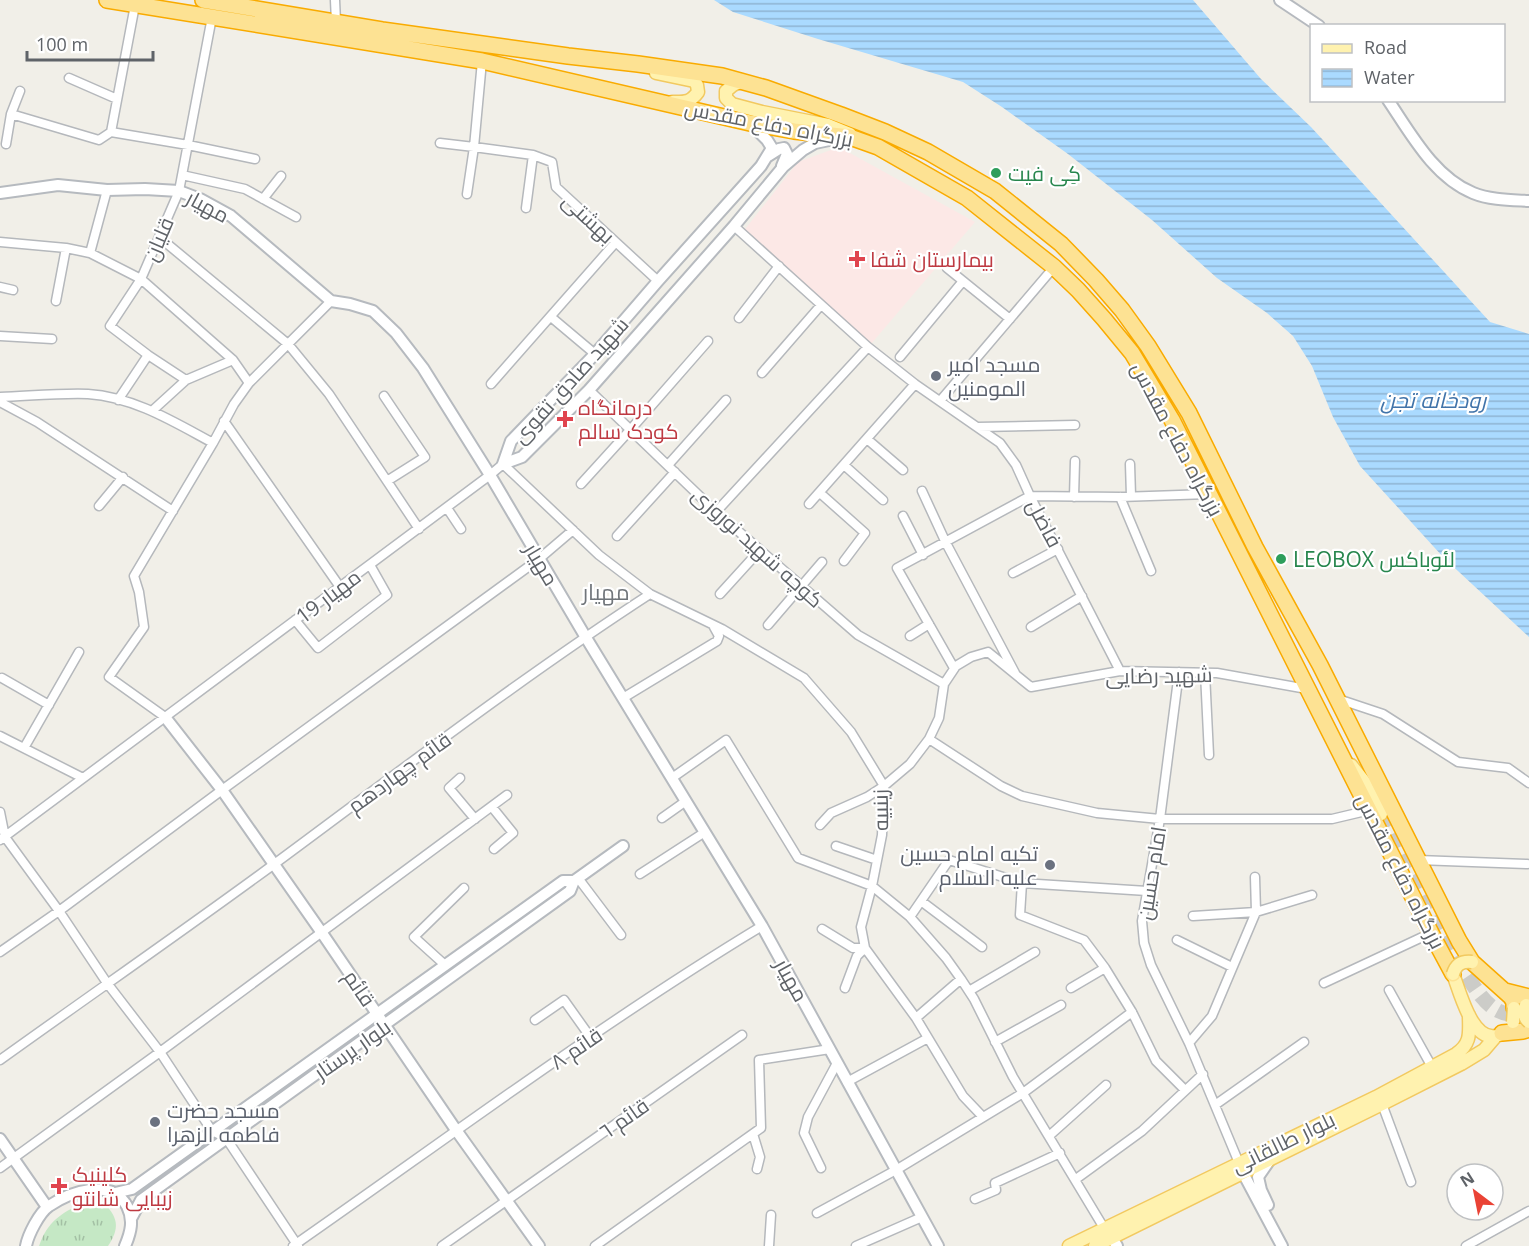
<svg xmlns="http://www.w3.org/2000/svg" width="1529" height="1246" viewBox="0 0 1529 1246" font-family="'Open Sans',Cairo,sans-serif">
<defs>
<pattern id="park-tufts" width="24" height="20" patternUnits="userSpaceOnUse" patternTransform="scale(1.5)"><rect width="24" height="20" fill="#c5e8c5"/><path d="M3 7l-1-3M5 7V3M7 7l1-3M15 17l-1-3M17 17v-4M19 17l1-3" fill="none" stroke="#a3c0a4"/></pattern>
<pattern id="water-rules" width="6" height="5" patternUnits="userSpaceOnUse" patternTransform="scale(1.5)"><rect width="6" height="5" fill="#aadaff"/><path d="M0 2.5h6" fill="none" stroke="#8eb4d2"/></pattern>
</defs>
<rect width="100%" height="100%" fill="#f1efe8"/>
<path fill="#fce8e6" d="M839,147L975,222L871,344L742,233L798,162Z"/>
<path fill="#c5e8c5" d="M561,887L564,890L389,1017L386,1012Z
M369,1024L373,1031L235,1127L231,1123Z
M212,1138L215,1142L138,1197L134,1192Z"/>
<path fill="url(#park-tufts)" d="M83,1203L105,1204C119,1219 119,1229 108,1246H39C47,1222 61,1213 83,1203Z"/>
<path fill="url(#water-rules)" d="M714,0H1193L1261,79L1311,127L1490,322L1529,334V637L1444,558L1360,466L1333,417L1312,366L1293,336L1267,313L1217,278L1152,220L1068,154L1002,107L963,82L818,39L733,12Z"/>
<g fill="none" stroke-linecap="round" stroke-linejoin="round">
<path stroke="#ccccc8" stroke-width="15" stroke-dasharray="15 8" stroke-linecap="butt" d="M1381,814L1467,976C1479,994 1490,1013 1513,1015C1518,1016 1522,1017 1527,1015"/>
<g stroke="#b5b8bc" stroke-width="11">
<path id="street" d="M335,0L336,22
M482,61L474,147L533,155L552,162L556,187L658,281
M69,78L117,99
M11,114L99,140L111,132L135,5
M111,132L188,145L255,159
M440,143L474,147L467,194
M6,144L11,114L20,91
M182,175L245,189L296,217
M263,199L281,176
M526,208L533,155
M734,226L868,347L915,384L1000,443L1016,465L1030,496L1120,671
M159,237L288,344L329,394L419,529
M0,242L66,248L90,253L141,279L233,360L249,383
M90,253L107,190
M947,268L1010,319
M0,287L13,290
M56,301L66,248
M551,317L595,354
M739,318L779,266
M0,336L52,339
M900,357L963,281
M762,373L821,305
M186,380L148,355L110,326L141,279L179,191L212,17
M491,384L615,243
M589,390L714,510L858,635L944,684
M384,396L425,457L387,481
M0,397C29,396 59,393 88,394C134,397 174,422 213,443
M118,400L148,355
M940,401L1054,267
M0,402L37,422L173,511
M152,411L186,380L233,360
M224,421L340,587
M978,427L1075,425
M867,439L903,470
M1130,464L1131,496
M668,465L726,400
M844,465L883,500
M581,484L631,429L708,341
M922,491L946,543L1015,673
M820,493L865,533L844,561
M1074,497L1075,461
M1120,497L1151,571
M809,504L915,384
M99,506L123,477
M447,508L461,529
M716,512L868,347
M903,516L923,555
M617,536L675,472
M1013,573L1058,549
M720,594L760,550
M295,620L318,648L387,595L370,565
M768,625L822,562
M1031,627L1082,596
M910,636L929,624
M954,668L897,568L1030,496L1120,497L1209,494
M1179,672L1160,819L1142,921L1144,943L1151,965L1189,1043L1239,1163
M1205,673L1209,755
M2,678L49,705
M623,698L717,641L719,636L714,627
M1338,699L1383,714L1458,762L1508,768L1529,783
M165,717L109,677L144,627L139,592L134,576L213,443L234,404L249,383L331,301
M0,736L83,778
M929,739L1001,786L1022,796L1097,813L1160,819H1332L1370,810
M24,748L79,652
M460,778L449,788L475,819
M672,778L726,740L798,858L872,886L861,927L865,948L916,1018L963,1096L983,1117
M492,807L513,833L494,849
M0,812L5,837L59,911L107,983L160,1052L212,1131L226,1138L298,1246
M662,818L686,801
M820,825L831,813L867,797L884,786L910,764L929,739L939,718L944,684L956,666L971,657L988,652L1031,687L1120,671L1217,673L1307,689
M0,840L490,475L503,464L599,555L650,594L722,629L804,678L851,732L884,786L882,835L872,886L910,917L946,958L961,979L974,999L1013,1077L1104,1228
M836,846L877,860
M1418,860L1527,864
M640,874L705,832
M578,878L621,935
M1022,883L1020,915L1084,940L1105,968L1132,1012L1156,1061L1185,1090
M921,901L982,947
M1193,916L1256,912L1312,895
M910,917L949,860L1022,883L1147,891
M822,929L853,948H865
M1177,940L1232,967
M0,952L59,911L222,790L539,559L573,530
M445,965L414,937L464,888
M1324,983L1431,933
M845,988L857,956L865,948
M1071,988L1105,968
M1389,990L1432,1067
M969,991L1035,952
M916,1018L961,979
M535,1020L564,1000L591,1038
M995,1042L1061,1005
M1189,1043L1212,1016L1256,912L1255,877
M0,1060C92,994 186,929 277,862C400,771 521,678 650,594
M847,1082L928,1038
M1382,1104L1411,1182
M1215,1105L1304,1042
M753,1134L760,1157L757,1169
M1049,1136L1106,1085
M0,1168L160,1052L507,795
M821,1168L804,1133L808,1117L837,1063
M1076,1179L1142,1131L1203,1074
M975,1199L996,1190L995,1183L1060,1153
M817,1213L896,1170L1023,1093L1132,1012
M293,1246C448,1138 600,1024 762,926
M442,1246L742,1035
M595,1246L761,1128L759,1060L830,1049
M769,1246L771,1215
M856,1246L922,1217
M1466,1246L1529,1211"/>
</g>
<g stroke="#b6babf" stroke-width="14">
<path id="secondary" d="M1280,0L1319,26
M1388,100C1411,134 1434,177 1473,193C1490,200 1511,200 1529,201
M768,156L779,149L784,148L787,154L782,166
M0,193L58,185L107,190L145,189L179,191L200,199L231,216L331,301L350,304L373,311L396,333L423,368L490,475L585,636L762,926L938,1246
M503,464L522,457L589,390L734,226L783,167L803,150L815,143L834,139
M503,464L511,441L595,354L658,281L761,166L772,148L767,140L750,123
M165,717L222,790L322,933L456,1130L539,1246
M0,1139L47,1207
M1243,1173L1282,1246
M115,1193L132,1189L563,881H574L623,846
M1268,1205L1261,1190L1258,1177L1269,1161
M132,1217L141,1200L570,891L574,881
M1112,1238L1117,1246
M26,1246C28,1235 39,1213 49,1206C70,1192 111,1177 127,1206C134,1220 131,1232 125,1246"/>
</g>
<g stroke="#f2c960" stroke-width="15">
<path id="primary" d="M656,73L694,81L697,85L698,92C690,103 685,102 672,102
M741,82L733,85L726,91V98L732,104L762,112L828,125L850,134
M1351,765L1367,785L1381,814
M1453,974C1460,992 1473,1046 1499,1035
M1069,1246L1376,1097L1456,1054C1472,1043 1469,1032 1469,1015
M1095,1246L1382,1104L1461,1064L1484,1050L1496,1036"/>
</g>
<g stroke="#f9ab00" stroke-width="18">
<path id="highway" d="M107,0L482,61L750,123L794,131L850,137L878,147L967,198L1054,267L1078,290L1104,319L1132,353L1172,420L1431,933L1453,974
M203,0L382,30L568,56L638,64L722,76L766,88L841,115L885,132L928,152L995,191L1061,244L1096,280L1122,310L1148,346L1189,413L1255,547L1320,665L1459,941L1472,962L1511,997L1514,1002V1008
M1505,991L1529,997
M1502,1033L1523,1031L1529,1029"/>
</g>
<use href="#street" stroke="#fff" stroke-width="8"/>
<use href="#secondary" stroke="#fff" stroke-width="10"/>
<use href="#primary" stroke="#fff2af" stroke-width="12"/>
<use href="#highway" stroke="#fde293" stroke-width="15"/>
<g stroke="#f2c960" stroke-width="15" stroke-linecap="butt">
<path id="primary-bridge" d="M1453,974C1456,964 1462,961 1472,962
M1526,1005C1524,1011 1523,1017 1529,1022
M1513,1022L1514,1008"/>
</g>
<use href="#primary-bridge" stroke="#fff2af" stroke-width="12"/>
</g>
<g fill="#2e9e5b" stroke="#fff" stroke-width="2">
<circle cx="996" cy="173" r="6"/>
<circle cx="1281" cy="559" r="6"/>
</g>
<g fill="#e0444e" stroke="#fff" stroke-width="2">
<path d="M854 250h6v6h6v6h-6v6h-6v-6h-6v-6h6z"/>
<path d="M562 410h6v6h6v6h-6v6h-6v-6h-6v-6h6z"/>
<path d="M56 1177h6v6h6v6h-6v6h-6v-6h-6v-6h6z"/>
</g>
<g fill="#6b7280" stroke="#fff" stroke-width="2">
<circle cx="936" cy="376" r="6"/>
<circle cx="1050" cy="865" r="6"/>
<circle cx="155" cy="1122" r="6"/>
</g>
<g text-anchor="middle" dominant-baseline="central" stroke-width="4.5" stroke-linejoin="round" paint-order="stroke">
<g font-size="21" fill="#5f6368" stroke="#fff">
<text transform="translate(769 123) rotate(11)">بزرگراه دفاع مقدس</text>
<text transform="translate(208 206) rotate(28)">مهیار</text>
<text transform="translate(589 218) rotate(43)">بهشتی</text>
<text transform="translate(158 239) rotate(-67)">قلیان</text>
<text transform="translate(570 380) rotate(-48)">شهید صادق تقوی</text>
<text transform="translate(1178 439) rotate(62)">بزرگراه دفاع مقدس</text>
<text transform="translate(1045 523) rotate(62)">فاضل</text>
<text transform="translate(758 547) rotate(42)">کوچه شهید نوروزی</text>
<text transform="translate(542 564) rotate(59)">مهیار</text>
<text transform="translate(328 596) rotate(-37)">مهیار 19</text>
<text transform="translate(1159 675) rotate(-1)">شهید رضایی</text>
<text transform="translate(399 772) rotate(-36)">قائم چهاردهم</text>
<text transform="translate(880 810) rotate(-91)">زینبیه</text>
<text transform="translate(1401 871) rotate(63)">بزرگراه دفاع مقدس</text>
<text transform="translate(1151 873) rotate(-81)">امام حسین</text>
<text transform="translate(792 980) rotate(61)">مهیار</text>
<text transform="translate(360 988) rotate(56)">قائم</text>
<text transform="translate(576 1048) rotate(-34)">قائم ٨</text>
<text transform="translate(352 1049) rotate(-35)">بلوار پرستار</text>
<text transform="translate(624 1118) rotate(-35)">قائم ٦</text>
<text transform="translate(1283 1142) rotate(-26)">بلوار طالقانی</text>
</g>
<g font-size="21" fill="#27864d" stroke="#fff" text-anchor="start">
<text x="1008" y="173">کِی فیت</text>
<text x="1293" y="559">LEOBOX لئوباکس</text>
</g>
<g font-size="21" fill="#be3a42" stroke="#fff" text-anchor="start">
<text x="870" y="259">بیمارستان شفا</text>
<text x="578" y="407">درمانگاه<tspan x="578" dy="24">کودک سالم</tspan></text>
<text x="72" y="1174">کلینیک<tspan x="72" dy="24">زیبایی شانتو</tspan></text>
</g>
<g font-size="21" fill="#5b616d" stroke="#fff" text-anchor="start">
<text x="948" y="364">مسجد امیر<tspan x="948" dy="24">المومنین</tspan></text>
<text x="1038" y="853" text-anchor="end">تکیه امام حسین<tspan x="1038" dy="24">علیه السلام</tspan></text>
<text x="167" y="1110">مسجد حضرت<tspan x="167" dy="24">فاطمه الزهرا</tspan></text>
</g>
<g font-size="22" font-style="italic" fill="#4174aa" stroke="#fff">
<text x="1433" y="399">رودخانه تجن</text>
</g>
<g font-size="22" fill="#70757a" stroke="#fff">
<text x="606" y="591">مهیار</text>
</g>
</g>
<rect x="1310" y="24" width="195" height="78" fill="#ffffff" stroke="#bfc1c3" stroke-width="1.5"/>
<rect x="1322" y="44" width="30" height="9" fill="#fff2af" stroke="#bfc1c3" stroke-width="1.5"/>
<text x="1364" y="54" font-size="18" fill="#5f6368">Road</text>
<rect x="1322" y="69" width="30" height="18" fill="url(#water-rules)" stroke="#bfc1c3" stroke-width="1.5"/>
<text x="1364" y="84" font-size="18" fill="#5f6368">Water</text>
<g transform="translate(1475 1192) rotate(328)"><circle r="28" fill="#ffffff" stroke="#bfc1c3" stroke-width="1.5"/>
<path d="M0-4.5L10 22L0 15L-10 22Z" fill="#ea4335"/>
<text y="-9" font-size="16" font-weight="bold" text-anchor="middle" fill="#5f6368">N</text>
</g>
<path d="M27 51v9h126v-9" fill="none" stroke="#5f6368" stroke-width="3"/>
<text x="36" y="51" font-size="18" fill="#5f6368" stroke="#ffffff" stroke-width="4.5" paint-order="stroke">100 m</text>
</svg>
